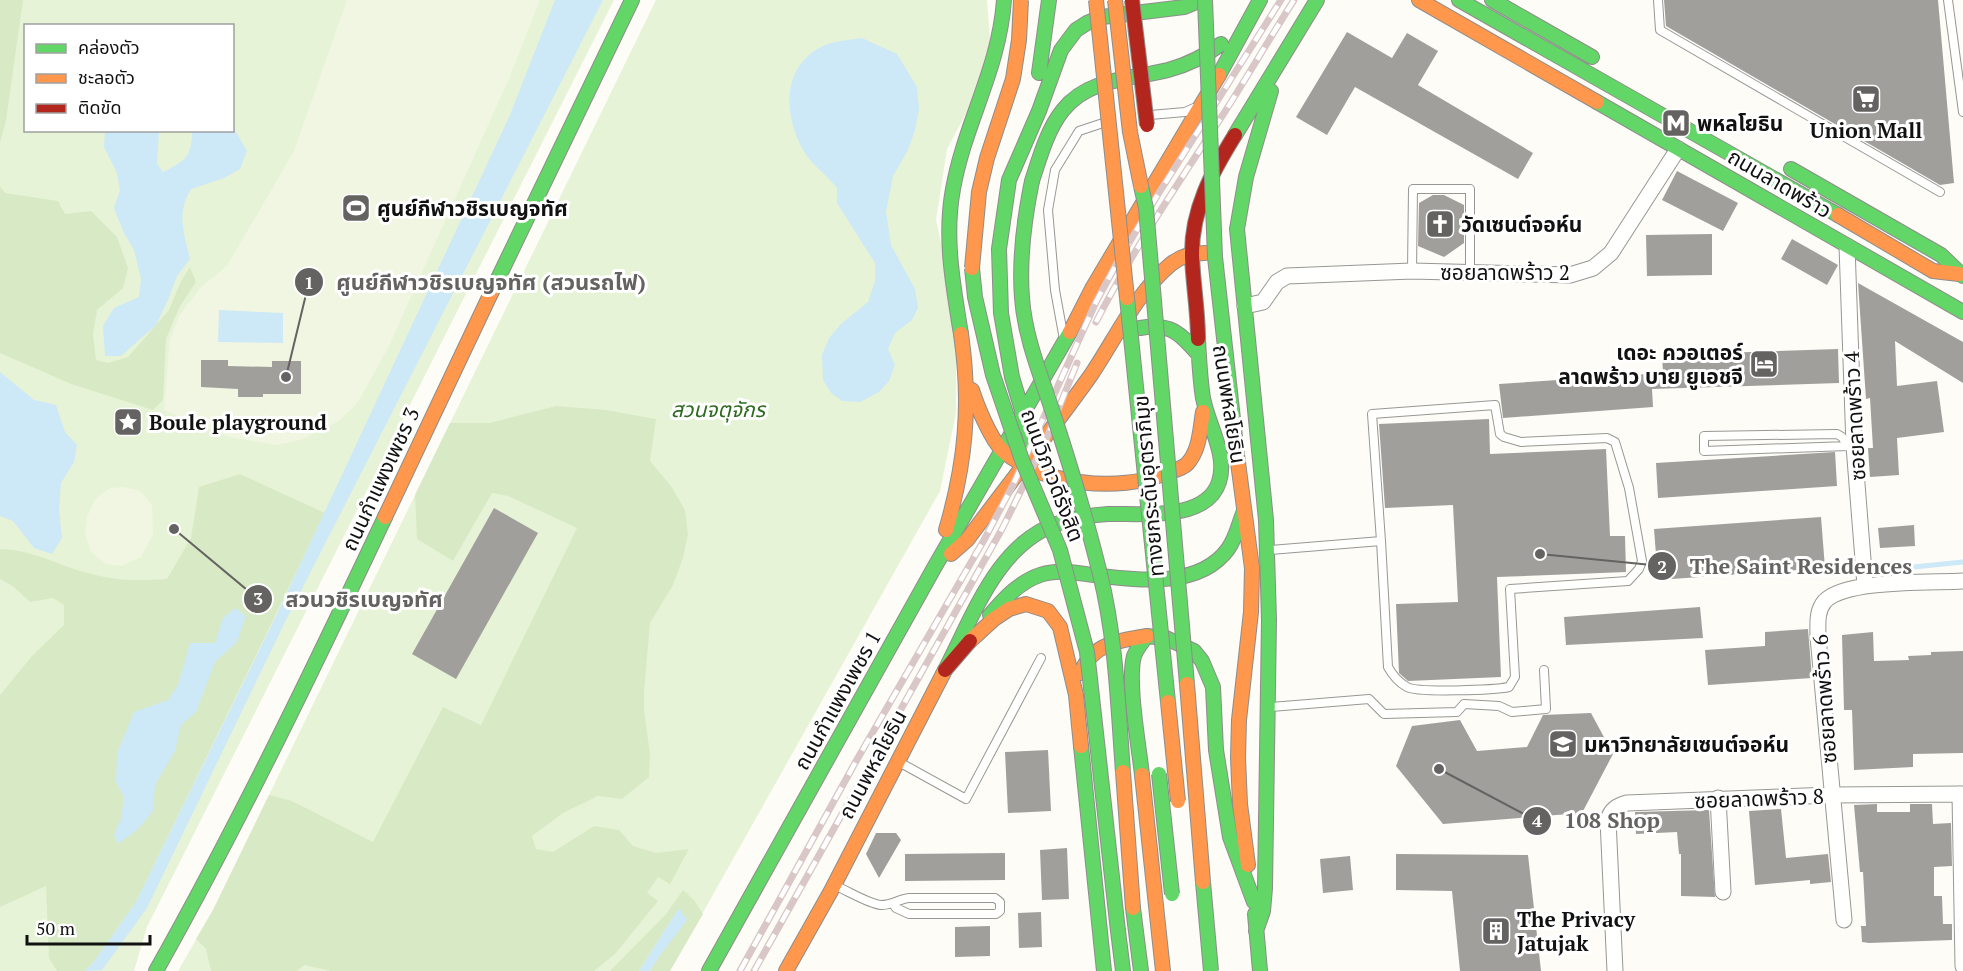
<svg xmlns="http://www.w3.org/2000/svg" width="1963" height="971" viewBox="0 0 1963 971" font-family="'PT Serif','Noto Sans Thai',serif">
<rect width="100%" height="100%" fill="#fdfcf7"/>
<path fill="#e7f3d7" fill-rule="evenodd" d="M0,0H614L147,927L134,971H0ZM26,26H232V130H26Z
M656,0H987L990,40L978,91L947,149L936,220L956,311V413L940,491L670,971H178L213,910Z"/>
<path fill="#d8eac5" d="M0,0H23L6,121L0,142Z
M0,186L5,193L58,201L65,214L91,211L117,237L128,268L123,288L97,310L93,335L96,360L108,363L128,357L169,310L180,283L190,267L196,282L179,308L166,339L163,400L153,410L71,384L0,353Z
M556,406L606,410L656,419L650,461L671,486L685,510L688,534L683,558L673,585L650,623L644,692V710L650,754L649,777L622,799L598,796L563,813L532,836L536,849L553,852L594,826L619,830L633,846L656,853L689,849L670,884L658,877L647,893L658,901L615,954L594,971H330L304,965L297,971H211L206,949L196,939L213,910L269,795L292,801L373,842L443,707L481,725L577,528L508,496L492,493L453,561L417,539L415,495L450,423H490Z
M240,474L325,513L136,902L93,963L85,971H57L49,958L46,886L0,907V695L32,656L64,625V605L53,598L30,602L14,587L0,579V549C29,549 56,564 84,572C115,581 136,581 167,579L191,538L199,487Z
M683,890L694,900L703,914L670,971H650L661,954L679,908L639,971H610L666,914Z"/>
<path fill="#f0f6e1" d="M347,0H540L511,74L388,348L358,402L339,421L303,439L276,445L229,437L164,410L170,339L179,316L201,287L227,266L294,151Z
M123,487L140,491L152,505L153,534L141,557L121,566L106,564L91,552L85,534L87,517L95,499L110,488Z"/>
<path fill="#cde8f7" d="M555,0H603L284,624L147,908L102,970L85,971L93,963L136,902L278,612L510,115Z
M862,38L897,54L917,87L919,109L915,130L908,150L893,176L886,212L891,245L915,289L918,308L912,320L895,333L888,349L895,365L889,381L879,392L860,402L842,401L831,393L823,380L822,355L829,338L841,324L868,302L875,281V263L837,203V188C827,175 811,164 803,150C784,116 781,68 821,47C833,41 848,40 862,38Z
M233,127L247,151L240,169L224,178L191,189C176,214 184,232 190,259L177,276L168,300L156,325L121,356H105L103,326L114,308L139,297L141,279L134,250L124,233L114,208L120,190L117,173L104,147L105,131H159L157,164L163,172C185,161 192,157 192,131L232,130Z
M219,310L283,313V343L218,342Z
M0,372L34,400L56,405L65,432L77,445L74,462L61,483L59,510L62,538L52,554L34,548L13,521L0,516Z
M235,608L246,616L237,642L215,662L196,712L181,725L175,751L155,785L153,811L137,830L118,844L114,835L121,819L124,797L116,782L117,753L134,712L168,700L178,685L190,643H215L223,618Z
M679,908L687,920L661,954L650,971H639Z"/>
<g fill="none" stroke-linecap="round" stroke-linejoin="round">
<path stroke="#cde8f7" stroke-width="5" d="M1884,570L1963,562"/>
</g>
<path fill="#a19f9c" d="M1664,0H1938L1954,183L1940,185L1666,26Z
M1347,32L1392,58L1407,33L1438,51L1418,85L1533,153L1518,179L1355,87L1327,135L1296,117Z
M1677,171L1738,203L1723,231L1662,200Z
M1433,195H1444L1464,205V243L1444,257L1418,246L1419,203Z
M1712,234V275L1647,276L1646,235Z
M1792,239L1838,265L1827,285L1781,259Z
M1858,283L1963,342V383L1895,341L1897,386L1937,381L1944,432L1897,438L1899,475L1870,477L1868,448H1873L1870,398L1866,399Z
M1838,349L1839,383L1652,389L1653,407L1503,418L1499,384L1663,373L1662,355Z
M201,360H228V366L272,367V361H301V394H263V397H238V389L201,387Z
M1489,419L1490,454L1606,449L1610,536H1625L1626,572L1497,577L1501,677L1408,681L1399,673L1396,604L1458,602L1453,505L1385,508L1379,424Z
M1835,452L1837,486L1658,498L1656,463Z
M494,508L538,533L456,679L412,654Z
M1821,517L1825,568L1658,580L1654,529Z
M1914,525L1915,546L1880,548L1878,528Z
M1700,607L1703,638L1566,645L1564,617Z
M1808,629L1812,678L1708,685L1705,650L1765,646V632Z
M1873,632L1874,661L1909,660L1908,656L1931,655V652L1963,651V753L1913,754V767L1854,770L1852,710H1844L1842,635Z
M1591,713L1613,754L1582,813L1443,824L1396,766L1412,726L1460,720L1477,751L1527,747L1543,715Z
M1048,750L1051,811L1008,813L1005,752Z
M1877,804V812H1910V804H1932L1933,824L1951,823L1952,866L1934,867V896H1942L1943,924H1952V940L1869,943L1862,942L1861,926H1866L1863,872H1860L1854,805Z
M1781,809L1786,858L1828,854L1831,882L1810,884V880L1755,885L1749,811Z
M1709,810L1715,897L1681,896V854H1679L1677,832L1636,834L1635,812Z
M876,833H896L901,840L879,878L866,854Z
M1067,848L1069,899L1042,900L1040,850Z
M1005,853V880L905,881V854Z
M1396,854L1528,855L1541,971H1460L1452,891L1396,890Z
M1350,856L1353,890L1323,893L1320,859Z
M1041,912L1042,947L1019,948L1018,913Z
M990,926V956L955,957V927Z"/>
<g fill="none" stroke-linecap="round" stroke-linejoin="round">
<g stroke="#979795" stroke-width="10">
<path id="lane" d="M1658,0L1660,30L1940,192
M1948,0L1963,112
M1150,115L1185,112L1194,108
M1412,271L1413,189H1470V273
M1063,334L1055,290L1048,210L1055,170L1079,131L1103,123
M1848,446L1842,437L1837,434L1704,436V451L1848,446H1854
M1270,550L1381,541L1372,414L1495,405L1500,434L1504,437L1521,442L1607,438L1615,442L1629,488L1642,561L1639,569L1628,581L1510,589L1515,677L1509,687C1495,690 1417,693 1407,687C1398,682 1393,676 1388,667L1381,541
M1271,707L1369,699L1384,714L1457,712L1464,704L1499,706L1512,712L1546,709L1544,670
M899,762L966,799L1041,658
M836,886C848,891 869,904 881,905C892,905 899,899 909,898H995L1000,902V911L996,914H909L896,908L893,904"/>
</g>
<g stroke="#979795" stroke-width="17">
<path id="street" d="M1847,246L1854,446L1865,585
M1245,306L1263,302L1277,282L1287,276L1412,271L1570,275L1593,268L1611,253L1678,149
M1960,794L1963,966
M1718,798L1723,892
M1844,920L1818,637C1818,625 1816,611 1825,601C1846,579 1932,583 1963,581
M1615,971L1608,820C1611,809 1617,806 1627,803L1832,795L1963,794"/>
</g>
<g stroke="#8e8d8b" stroke-width="16">
<path id="fast" d="M1459,0L1838,215
M1492,0L1592,57
M1039,73L1049,0
M1219,75L1260,0
M1597,102L1963,312
M1235,135L1317,0
M1791,169L1941,255L1963,276
M1032,181C1040,157 1047,130 1063,110C1088,78 1132,79 1168,70C1187,65 1205,56 1221,44
M492,291L632,0
M1140,328C1171,323 1180,333 1199,355
M961,334C953,285 944,237 953,189C965,122 999,70 1004,0
M1040,470L1012,377L1001,313L999,249L1009,180L1039,111L1061,50L1076,30L1087,23L1102,17L1184,7L1201,0
M990,615C1004,599 1019,582 1040,575C1058,569 1076,573 1094,575C1137,580 1199,589 1228,549C1236,538 1239,523 1244,511
M943,674C972,620 996,543 1059,523C1075,518 1091,515 1108,514C1140,513 1206,522 1219,482C1228,455 1208,425 1203,398C1200,379 1199,359 1198,339
M1081,746L1104,971
M1142,775C1139,746 1127,682 1134,656C1137,648 1142,642 1147,636L1166,638L1194,651L1202,661L1213,687L1216,750L1230,837L1254,902
M1133,908L1141,971
M1255,914L1260,971
M1118,931L1123,971
M1256,931L1263,911L1265,888L1269,620L1266,520L1237,229L1246,177L1271,91
M156,971C239,823 313,670 385,517
M709,971L934,568L1070,332"/>
</g>
<g stroke="#8e8d8b" stroke-width="16">
<path id="slow" d="M1419,0L1597,102
M1838,215L1933,271L1959,274
M1070,332L1093,287L1219,75
M972,390C977,406 991,440 1003,451C1043,485 1119,493 1166,473C1172,471 1182,469 1187,464C1200,450 1200,429 1203,412
M1237,455L1252,568L1251,612L1239,720L1238,758L1240,804L1248,865
M385,517L492,291
M946,530C966,462 971,403 961,334
M951,554L967,540C1008,485 1051,431 1091,375C1116,338 1136,293 1171,264C1181,256 1192,253 1205,253
M970,641L994,619L1009,609L1026,604L1048,611L1060,627L1076,695L1081,746
M1081,673C1091,644 1120,640 1147,636
M1142,775L1163,971
M786,971L831,891L943,674"/>
</g>
<g stroke="#8e8d8b" stroke-width="16">
<path id="jam" d="M1198,339C1198,311 1193,284 1192,256C1191,210 1212,172 1235,135
M945,670L970,641"/>
</g>
<use href="#lane" stroke="#fffffe" stroke-width="8"/>
<use href="#street" stroke="#fffffe" stroke-width="15"/>
<use href="#fast" stroke="#63d668" stroke-width="14"/>
<use href="#slow" stroke="#ff974d" stroke-width="14"/>
<use href="#jam" stroke="#b3261e" stroke-width="14"/>
<g stroke="#d9c6c7" stroke-width="7">
<path id="rail" d="M1096,322C1134,248 1181,179 1226,110C1249,74 1271,36 1294,0
M740,971L855,763L984,540L1013,485L1096,302L1117,263L1157,196L1281,0
M754,971L1002,529L1045,442L1077,363"/>
</g>
<use href="#rail" stroke="#fff" stroke-width="4.5" stroke-dasharray="14" stroke-linecap="butt"/>
<g stroke="#8e8d8b" stroke-width="16" stroke-linecap="butt">
<path id="fast-bridge" d="M1205,0L1215,257L1237,455
M1032,181C1024,220 1019,259 1022,298C1025,339 1042,378 1054,416C1071,468 1087,521 1100,574C1116,638 1118,705 1123,772
M1141,186L1146,208L1187,684
M972,268L975,297L993,375L1022,460L1060,550L1087,652L1118,931
M1127,298L1168,702
M1159,774L1172,894
M1203,882L1211,971"/>
</g>
<g stroke="#8e8d8b" stroke-width="16" stroke-linecap="butt">
<path id="slow-bridge" d="M1096,0L1127,298
M1115,0L1130,132L1141,186
M972,268L979,192L987,158L1013,79L1019,40L1021,0
M1187,684L1203,882
M1168,702L1178,801
M1123,772L1133,908"/>
</g>
<g stroke="#8e8d8b" stroke-width="16" stroke-linecap="butt">
<path id="jam-bridge" d="M1132,0L1147,125"/>
</g>
<use href="#fast-bridge" stroke="#63d668" stroke-width="14"/>
<use href="#slow-bridge" stroke="#ff974d" stroke-width="14"/>
<use href="#jam-bridge" stroke="#b3261e" stroke-width="14"/>
</g>
<defs>
<g id="supermarket-square" transform="scale(1.5)"><rect x="-9" y="-9" width="18" height="18" rx="4" fill="#646362" stroke="#fff"/><path d="M-6-5.5h2.5l.6 2H6L4.5 2H-2.5L-4.4-4H-6ZM-1.5 3.2a1.3 1.3 0 1 0 .1 0ZM3 3.2a1.3 1.3 0 1 0 .1 0Z" fill="#fff"/></g>
<g id="metro-square" transform="scale(1.5)"><rect x="-9" y="-9" width="18" height="18" rx="4" fill="#646362" stroke="#fff"/><path d="M-5.5 5V-5H-3L0 0L3-5H5.5V5H3V-.5L0 4L-3-.5V5Z" fill="#fff"/></g>
<g id="stadium-square" transform="scale(1.5)"><rect x="-9" y="-9" width="18" height="18" rx="4" fill="#646362" stroke="#fff"/><path d="M0-5a6.5 5 0 1 0 0 10a6.5 5 0 1 0 0-10ZM-3.5-1.8h7v3.6h-7Z" fill="#fff"/></g>
<g id="church-square" transform="scale(1.5)"><rect x="-9" y="-9" width="18" height="18" rx="4" fill="#646362" stroke="#fff"/><path d="M-1.2-6h2.4v3.5h3.3v2.4h-3.3V6h-2.4V-.1h-3.3v-2.4h3.3Z" fill="#fff"/></g>
<g id="hotel-square" transform="scale(1.5)"><rect x="-9" y="-9" width="18" height="18" rx="4" fill="#646362" stroke="#fff"/><path d="M-6-4.5h1.5V1H6V5H4.5V3h-9V5H-6ZM-4 0a1.8 1.8 0 1 1 3.6 0ZM.5 0V-2.5h3Q6-2.5 6 0Z" fill="#fff"/></g>
<g id="sight-square" transform="scale(1.5)"><rect x="-9" y="-9" width="18" height="18" rx="4" fill="#646362" stroke="#fff"/><path d="M0-6L1.8-2.2L6-1.7L2.9 1.2L3.7 5.4L0 3.3L-3.7 5.4L-2.9 1.2L-6-1.7L-1.8-2.2Z" fill="#fff"/></g>
<g id="university-square" transform="scale(1.5)"><rect x="-9" y="-9" width="18" height="18" rx="4" fill="#646362" stroke="#fff"/><path d="M0-5L7-2L0 1L-7-2ZM-4 1L0 2.5L4 1V4Q0 6-4 4Z" fill="#fff"/></g>
<g id="building-square" transform="scale(1.5)"><rect x="-9" y="-9" width="18" height="18" rx="4" fill="#646362" stroke="#fff"/><path d="M-4-6H4V6H1V3H-1V6H-4ZM-2.5-4.3h1.7v1.8h-1.7ZM.8-4.3h1.7v1.8H.8ZM-2.5-1h1.7V.8h-1.7ZM.8-1h1.7V.8H.8Z" fill="#fff"/></g>
</defs>
<g fill-rule="evenodd">
<use href="#supermarket-square" x="1866" y="99"/>
<use href="#metro-square" x="1676" y="123"/>
<use href="#stadium-square" x="356" y="208"/>
<use href="#church-square" x="1440" y="224"/>
<use href="#hotel-square" x="1764" y="364"/>
<use href="#sight-square" x="128" y="422"/>
<use href="#university-square" x="1563" y="744"/>
<use href="#building-square" x="1496" y="931"/>
</g>
<g text-anchor="middle" dominant-baseline="central" stroke-width="6" stroke-linejoin="round" paint-order="stroke">
<g font-size="21" font-weight="bold" fill="#111" stroke="#fff" text-anchor="start">
<text x="1697" y="123">พหลโยธิน</text>
<text x="1866" y="130" text-anchor="middle">Union Mall</text>
<text x="377" y="208">ศูนย์กีฬาวชิรเบญจทัศ</text>
<text x="1461" y="224">วัดเซนต์จอห์น</text>
<text x="1743" y="352" text-anchor="end">เดอะ ควอเตอร์<tspan x="1743" dy="24">ลาดพร้าว บาย ยูเอชจี</tspan></text>
<text x="149" y="422">Boule playground</text>
<text x="1584" y="744">มหาวิทยาลัยเซนต์จอห์น</text>
<text x="1517" y="919">The Privacy<tspan x="1517" dy="24">Jatujak</tspan></text>
</g>
<g font-size="21" fill="#111" stroke="#fff">
<text transform="translate(1780 183) rotate(30)">ถนนลาดพร้าว</text>
<text x="1505" y="272">ซอยลาดพร้าว 2</text>
<text transform="translate(1230 404) rotate(81)">ถนนพหลโยธิน</text>
<text transform="translate(1854 416) rotate(-93)">ซอยลาดพร้าว 4</text>
<text transform="translate(1053 475) rotate(69)">ถนนวิภาวดีรังสิต</text>
<text transform="translate(380 479) rotate(-65)">ถนนกำแพงเพชร 3</text>
<text transform="translate(1148 486) rotate(-95)">ทางยกระดับอุตราภิมุข</text>
<text transform="translate(1824 699) rotate(-94)">ซอยลาดพร้าว 6</text>
<text transform="translate(837 700) rotate(-61)">ถนนกำแพงเพชร 1</text>
<text transform="translate(872 764) rotate(-62)">ถนนพหลโยธิน</text>
<text transform="translate(1759 798) rotate(-2)">ซอยลาดพร้าว 8</text>
</g>
<g font-size="21" font-style="italic" fill="#2f6b1f" stroke="#fff">
<text x="718" y="409">สวนจตุจักร</text>
</g>
</g>
<path fill="none" stroke="#646362" stroke-width="2" d="M286 377L309 282M1540 554L1662 566M174 529L258 599M1439 769L1537 821"/>
<g fill="#646362" stroke="#fff" stroke-width="2">
<circle cx="286" cy="377" r="6"/>
<circle cx="1540" cy="554" r="6"/>
<circle cx="174" cy="529" r="6"/>
<circle cx="1439" cy="769" r="6"/>
<circle cx="309" cy="282" r="15"/>
<circle cx="1662" cy="566" r="15"/>
<circle cx="258" cy="599" r="15"/>
<circle cx="1537" cy="821" r="15"/>
</g>
<g font-size="18" text-anchor="middle" font-weight="bold" fill="#fff">
<text x="309" y="289">1</text>
<text x="1662" y="573">2</text>
<text x="258" y="605">3</text>
<text x="1537" y="827">4</text>
</g>
<g font-size="22" text-anchor="middle" font-weight="bold" fill="#646362" stroke="#fff" stroke-width="6" stroke-linejoin="round" paint-order="stroke">
<text x="491" y="290">ศูนย์กีฬาวชิรเบญจทัศ (สวนรถไฟ)</text>
<text x="1801" y="574">The Saint Residences</text>
<text x="364" y="607">สวนวชิรเบญจทัศ</text>
<text x="1612" y="828">108 Shop</text>
</g>
<rect x="24" y="24" width="210" height="108" fill="#ffffff" stroke="#a0a0a0" stroke-width="1.5"/>
<rect x="36" y="44" width="30" height="9" fill="#63d668" stroke="#a0a0a0" stroke-width="1.5"/>
<text x="78" y="54" font-size="18" fill="#111111">คล่องตัว</text>
<rect x="36" y="74" width="30" height="9" fill="#ff974d" stroke="#a0a0a0" stroke-width="1.5"/>
<text x="78" y="84" font-size="18" fill="#111111">ชะลอตัว</text>
<rect x="36" y="104" width="30" height="9" fill="#b3261e" stroke="#a0a0a0" stroke-width="1.5"/>
<text x="78" y="114" font-size="18" fill="#111111">ติดขัด</text>
<path d="M27 935v9h123v-9" fill="none" stroke="#111111" stroke-width="3"/>
<text x="36" y="935" font-size="18" fill="#111111" stroke="#ffffff" stroke-width="4.5" paint-order="stroke">50 m</text>
</svg>
